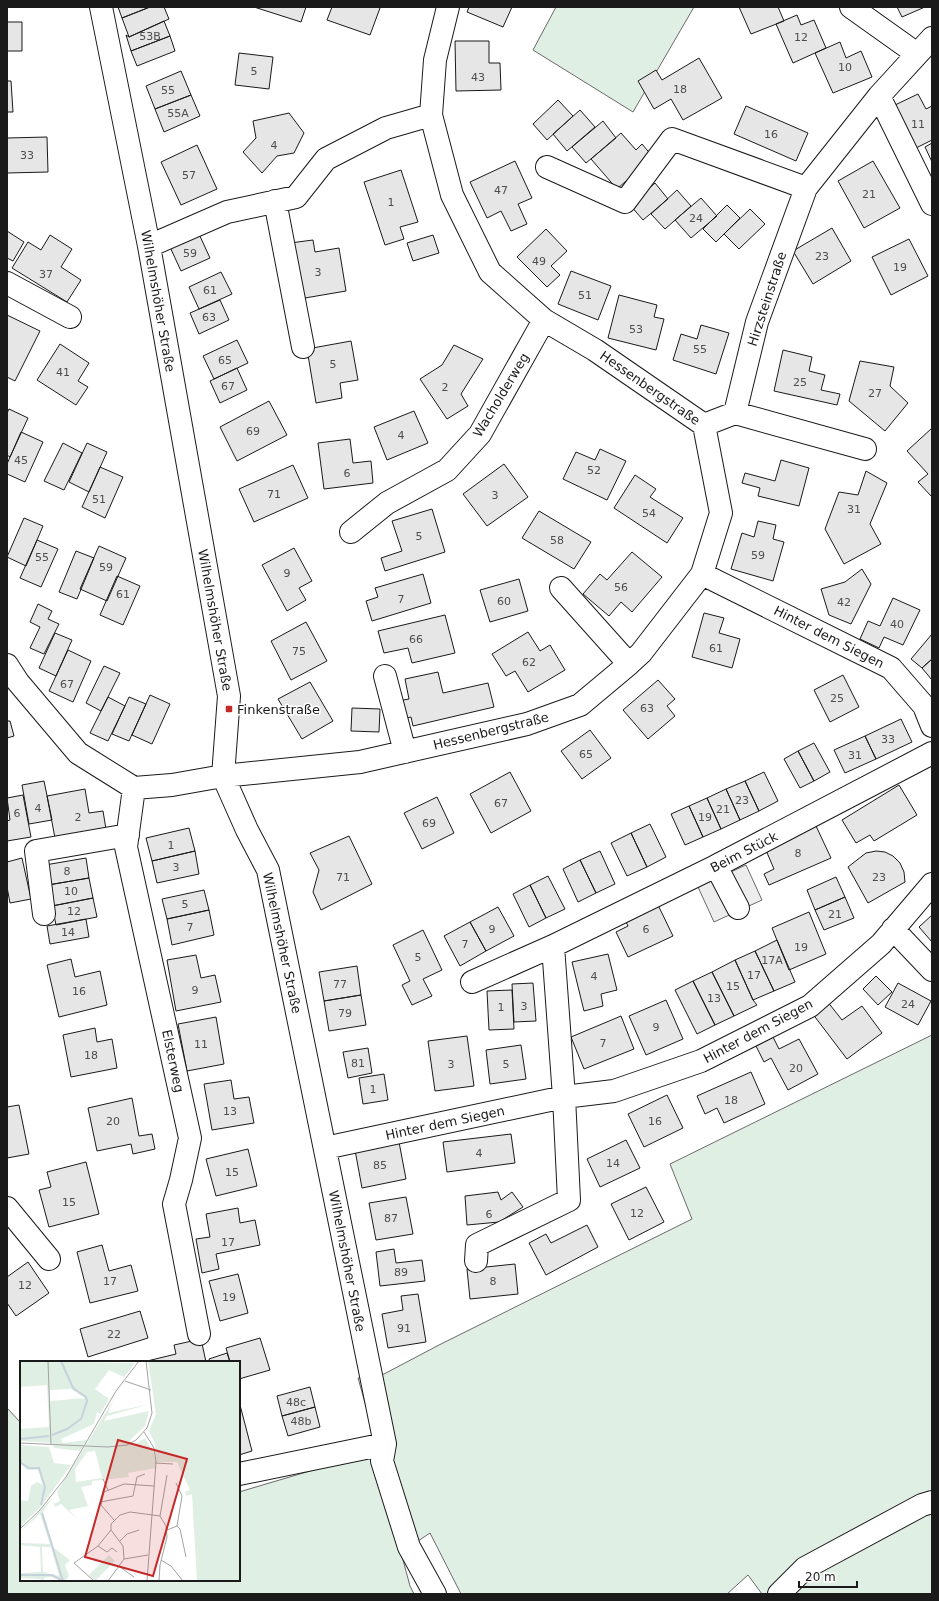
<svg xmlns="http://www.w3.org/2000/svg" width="939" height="1601" viewBox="0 0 939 1601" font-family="'DejaVu Sans',sans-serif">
<rect width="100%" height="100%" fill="#fff"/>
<path fill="#e0efe3" stroke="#6a6a6a" d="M556,7H694L633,112L533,50Z
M932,1035V1594H762L748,1575L727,1594H461L430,1533L409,1547L389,1488L358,1378L384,1374L439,1345L692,1219L670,1164Z
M7,1408L21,1423V1580H239V1492L374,1452L410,1586L414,1594H7Z"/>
<path fill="#ededed" stroke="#6a6a6a" d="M746,865L762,900L714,922L698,887Z"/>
<path fill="#e6e6e6" stroke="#1a1a1a" d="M118,7H150L122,18Z
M150,7H164L169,19L129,37L122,18Z
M254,7H306L301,22Z
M332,7H378L380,8L370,35L327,20Z
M469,7H512L503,27L467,12Z
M739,7H778L784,21L751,34Z
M897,7H925L902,17Z
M797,15L801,25L814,20L826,48L793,63L776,24Z
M164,21L170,36L131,51L126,35L129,37Z
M7,22H22V51H7Z
M170,36L175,51L137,66L131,51Z
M455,41H489V63H500L501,90L456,91Z
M840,42L846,58L861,51L872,77L833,93L815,53Z
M239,53L273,57L269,89L235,85Z
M699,58L722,98L683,120L671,99L654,109L638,81L656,70L662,80Z
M181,71L191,95L155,109L146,86Z
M7,81H11L13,112H7Z
M918,94L926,109L932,106V140L916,148L895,105Z
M191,95L200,116L164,132L155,109Z
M558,100L573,116L547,140L533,124Z
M746,106L808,133L796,161L734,134Z
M580,110L595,127L567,151L553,134Z
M289,113L304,133L294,153L277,156L262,173L243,152L256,138L253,121Z
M603,121L616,138L586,163L572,147Z
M621,133L636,150L642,144L653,157L617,189L591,159Z
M47,137L48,172L7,173V138Z
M932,143V162L925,147Z
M197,145L217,189L181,205L161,162Z
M515,161L532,198L518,204L527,224L511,231L501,211L487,218L470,182Z
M873,161L900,208L864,228L838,181Z
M401,170L418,222L400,227L404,239L385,245L364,182Z
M655,183L668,199L643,220L630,205Z
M677,190L691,206L665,229L651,214Z
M701,198L717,216L691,238L675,220Z
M727,205L740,218L716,242L703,229Z
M750,209L765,224L739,249L724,234Z
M832,228L851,261L813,284L793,251Z
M546,229L567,251L551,266L560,275L547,287L517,257Z
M7,231L24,242L13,261L7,258Z
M199,234L210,258L181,271L170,247Z
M50,235L72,249L61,267L81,280L67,302L12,268L28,242L41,250Z
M433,235L439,253L413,261L407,243Z
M909,239L928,276L891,295L872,257Z
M313,240L315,252L339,248L346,291L299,299L290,243Z
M571,271L611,286L598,320L558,304Z
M221,272L232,294L199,309L189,287Z
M619,295L657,305L654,317L664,319L656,350L608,338Z
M220,300L229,320L199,334L190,313Z
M7,315L40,331L15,381L7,377Z
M701,325L729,333L716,374L673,360L681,334L697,339Z
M237,340L248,363L214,379L203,356Z
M351,341L358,380L340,383L342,398L316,403L307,349Z
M60,344L89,363L78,381L88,387L76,405L37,380Z
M454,345L483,359L461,394L468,406L447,419L420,379L442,365Z
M783,350L812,357L809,371L825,375L821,390L840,394L837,405L774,391Z
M860,361L894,367L890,386L908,403L885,431L849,401Z
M237,368L247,390L220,403L210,381Z
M269,401L287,435L237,461L220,427Z
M9,409L28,418L10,457L7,455V413Z
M414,411L428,443L387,460L374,427Z
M932,428V497L918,482L928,474L907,451Z
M21,432L43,442L25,482L7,474V464Z
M350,439L353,463L371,461L373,483L324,489L318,443Z
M63,443L82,453L64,490L44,481Z
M87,443L107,452L89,492L69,482Z
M600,449L626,461L607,500L563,479L576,452L595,460Z
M781,460L809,468L799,506L758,496L760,488L742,483L745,473L775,481Z
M504,464L528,497L487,526L463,494Z
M293,465L308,498L254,522L239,489Z
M100,467L123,477L105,518L82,507Z
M866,471L887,483L870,524L881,544L844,564L825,529L839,492L858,495Z
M635,475L656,489L650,497L683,518L667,543L614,508Z
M432,509L445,552L385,571L381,558L402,551L392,521Z
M539,511L591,542L574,569L522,538Z
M24,518L43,526L26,566L7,557Z
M758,521L776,525L773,539L784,542L773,581L731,569L742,533L754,537Z
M37,540L58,549L41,587L20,578Z
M99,546L126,558L107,601L80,589Z
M294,548L312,581L299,588L306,600L287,611L262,565Z
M76,551L94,558L77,599L59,592Z
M632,552L662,577L632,612L621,602L609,616L583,594L600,574L607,580Z
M862,569L871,584L851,624L829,615L821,589L845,582Z
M423,574L431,603L372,621L366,601L378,597L375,588Z
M117,576L140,586L123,625L100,615Z
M519,579L528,611L490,622L480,590Z
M893,598L920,610L903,645L884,637L879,648L860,639L868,621L880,626Z
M38,604L52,611L48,619L59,624L44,654L30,648L40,627L30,622Z
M704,613L724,618L719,633L740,639L732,668L692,657Z
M445,615L455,653L412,663L408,648L384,653L378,631Z
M306,622L327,661L291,680L271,641Z
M528,632L540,651L550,645L565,670L528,692L515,671L506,676L492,654Z
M55,633L72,640L56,676L39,668Z
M932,634V659L922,668L911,659Z
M68,650L91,661L73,702L49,691Z
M932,659V680L922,668Z
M104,666L120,673L101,711L86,703Z
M438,672L443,693L488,683L494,707L413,726L411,717L402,719L398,701L409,699L405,679Z
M843,675L859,707L830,722L814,690Z
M658,680L675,699L667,706L675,716L648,739L623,710Z
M310,682L333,721L302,739L278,699Z
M150,695L170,704L152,744L132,735Z
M108,697L125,706L108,741L90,733Z
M129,697L146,704L129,741L112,734Z
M352,708L380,709L379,732L351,731Z
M901,719L912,742L876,759L865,736Z
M7,721H10L14,736L7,738Z
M590,730L611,758L582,779L561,751Z
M865,736L876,759L845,773L834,750Z
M814,743L830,772L814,781L798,751Z
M798,751L814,781L800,788L784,759Z
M510,772L531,811L491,833L470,794Z
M764,772L778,801L759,811L745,781Z
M44,781L52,820L29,824L22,785Z
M745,781L759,811L740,820L726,789Z
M899,785L917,815L874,841L870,835L856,843L842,820Z
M85,789L89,813L103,811L106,829L55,838L47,796Z
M726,789L740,820L721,829L707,798Z
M23,795L31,837L7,841V821L10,820L7,798Z
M437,797L454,833L422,849L404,813Z
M707,798L721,829L703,837L689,806Z
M689,806L703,837L685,845L671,814Z
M650,824L666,857L647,867L631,833Z
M816,826L831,858L769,885L764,874L774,869L765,848Z
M189,828L195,851L152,861L146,838Z
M631,833L647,867L627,876L611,843Z
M349,836L372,884L321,910L313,892L319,870L310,853Z
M195,851L199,874L157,883L152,861Z
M600,851L615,884L596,893L580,860Z
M876,851L885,852L893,856L900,863L904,872L905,882L868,903L848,867L866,853Z
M22,858L31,899L10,903L7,887V862Z
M86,858L89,878L48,885L45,865Z
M580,860L596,893L578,902L563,869Z
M548,876L565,909L546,918L530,885Z
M836,877L845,897L815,910L807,890Z
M89,878L93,898L52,906L48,885Z
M530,885L546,918L529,927L513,894Z
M204,890L209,910L167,919L162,899Z
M845,897L854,918L824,930L815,910Z
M93,898L97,917L56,925L52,906Z
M658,905L673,936L628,957L616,932L628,926L625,920Z
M498,907L514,936L486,951L470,922Z
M209,910L214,935L172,945L167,919Z
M809,912L826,954L789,970L772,928Z
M932,915V942L919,927Z
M86,919L89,937L50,944L47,926Z
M470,922L486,951L460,966L444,936Z
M423,930L442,970L423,979L432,996L412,1005L402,985L410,981L393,945Z
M777,940L795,982L774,991L755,951Z
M755,951L774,991L753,1000L735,960Z
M608,954L617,990L601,994L603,1006L584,1011L572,962Z
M196,955L201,978L215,975L221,1002L176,1011L167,960Z
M71,959L75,977L100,971L107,1005L59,1017L47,965Z
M735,960L753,1000L757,1005L734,1016L712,972Z
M357,966L361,995L324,1001L319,972Z
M712,972L734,1016L715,1025L693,981Z
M876,976L892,992L878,1005L863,989Z
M693,981L715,1025L697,1034L675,990Z
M533,983L536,1021L514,1022L512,984Z
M898,983L931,1001L918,1025L885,1007Z
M512,990L514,1029L489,1030L487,991Z
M361,995L366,1025L329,1031L324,1001Z
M666,1000L683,1039L646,1055L629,1016Z
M827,1001L842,1020L862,1006L882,1033L847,1059L812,1013Z
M621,1016L634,1049L584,1069L571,1037Z
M216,1017L224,1064L187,1071L178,1024Z
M95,1028L97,1042L112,1039L117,1068L71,1077L63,1035Z
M467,1036L474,1086L435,1091L428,1041Z
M773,1037L779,1049L799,1039L818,1074L788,1090L771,1058L764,1062L756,1046Z
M521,1045L526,1079L490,1084L486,1050Z
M368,1048L372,1073L348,1078L343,1052Z
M751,1072L765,1104L724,1123L717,1108L705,1114L697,1096Z
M384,1074L388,1100L363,1104L359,1078Z
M231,1080L234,1099L249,1097L254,1123L212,1130L204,1084Z
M667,1095L683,1128L644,1147L628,1114Z
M132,1098L139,1136L152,1134L155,1149L133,1154L131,1144L97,1151L88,1108Z
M19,1105L29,1154L7,1158V1107Z
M511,1134L515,1163L447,1172L443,1142Z
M626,1140L640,1168L600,1187L587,1159Z
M399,1142L406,1179L362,1188L355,1150Z
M248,1149L257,1186L216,1196L206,1159Z
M86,1162L99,1214L49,1227L39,1190L51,1187L47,1172Z
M646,1187L664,1222L629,1240L611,1204Z
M498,1192L501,1200L512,1192L523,1207L499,1222L467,1225L465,1196Z
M406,1197L413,1234L376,1240L369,1203Z
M238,1208L240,1223L255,1220L260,1245L216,1254L219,1269L202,1273L196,1239L210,1237L206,1214Z
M587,1225L598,1247L546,1275L529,1243L546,1234L551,1243Z
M102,1245L109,1271L131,1265L138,1291L90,1303L77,1252Z
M394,1249L396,1263L422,1260L425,1281L380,1286L376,1252Z
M28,1262L49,1293L16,1316L7,1303V1277Z
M515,1264L518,1294L470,1299L467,1269Z
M238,1274L248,1313L220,1321L209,1281Z
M418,1294L426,1342L388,1348L382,1314L403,1310L401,1296Z
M140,1311L148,1338L88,1357L80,1329Z
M260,1338L270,1370L239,1379V1362H230L226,1348Z
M201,1339L206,1362H143L176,1354L174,1345Z
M227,1353L230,1362H210L209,1359Z
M310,1387L315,1407L282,1416L277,1396Z
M239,1405H240L252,1451L239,1455Z
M315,1407L320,1427L288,1436L282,1416Z"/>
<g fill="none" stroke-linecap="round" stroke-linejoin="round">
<g stroke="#1a1a1a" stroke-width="24">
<path id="minor" d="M101,7L149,246L229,696L223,776L247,830L268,870L385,1444L382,1461L409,1547L435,1594
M851,7L917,54
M879,96L932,204
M547,167L625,202L672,139L806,188
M275,201L303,347
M149,246L227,212L296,197L326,159L386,128L431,115
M7,283L70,317
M735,413L865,449
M704,425L735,413L757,322L806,188L879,96L932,38
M351,532L387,503L447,470L480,434L544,320
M702,574L891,668L924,706L932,726
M561,588L629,664
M7,665L18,682L78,753L134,788L172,785L223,776L360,762L527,724L580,705L629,664L641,653L702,574L721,513L704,425L595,350L544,320L490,272L452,195L431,115L435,60L448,7
M385,676L405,752
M134,788L126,847L190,1138L181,1180L174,1204L199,1334
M716,866L738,908
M44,914L36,851L128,835
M893,929L932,970
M472,982L553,946
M325,1148L564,1097L614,1091L701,1061L810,1006L881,944L932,884
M7,1208L49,1259
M476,1261L477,1245L569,1200L564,1097L553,946L716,866L932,753
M239,1474L385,1444
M779,1594L805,1568L922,1505L932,1502"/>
</g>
<use href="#minor" stroke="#fff" stroke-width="22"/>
</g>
<rect fill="#c62828" stroke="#fff" stroke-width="1.5" x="225" y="705" width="8" height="8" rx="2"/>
<g text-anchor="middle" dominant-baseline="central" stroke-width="3" stroke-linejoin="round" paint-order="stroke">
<g font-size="11" fill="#4d4d4d">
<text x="150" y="36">53B</text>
<text x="801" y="37">12</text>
<text x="845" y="67">10</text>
<text x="254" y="71">5</text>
<text x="478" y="77">43</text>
<text x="680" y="89">18</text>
<text x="168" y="90">55</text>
<text x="178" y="113">55A</text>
<text x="918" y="124">11</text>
<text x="771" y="134">16</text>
<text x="274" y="145">4</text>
<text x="27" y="155">33</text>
<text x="189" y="175">57</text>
<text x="501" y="190">47</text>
<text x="869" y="194">21</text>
<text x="391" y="202">1</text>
<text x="696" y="218">24</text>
<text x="190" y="253">59</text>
<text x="822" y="256">23</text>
<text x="539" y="261">49</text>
<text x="900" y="267">19</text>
<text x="318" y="272">3</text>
<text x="46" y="274">37</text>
<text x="210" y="290">61</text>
<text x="585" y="295">51</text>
<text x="209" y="317">63</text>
<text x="636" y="329">53</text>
<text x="700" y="349">55</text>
<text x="225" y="360">65</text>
<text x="333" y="364">5</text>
<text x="63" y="372">41</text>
<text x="800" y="382">25</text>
<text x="228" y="386">67</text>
<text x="445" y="387">2</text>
<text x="875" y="393">27</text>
<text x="253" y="431">69</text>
<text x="401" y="435">4</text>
<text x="21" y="460">45</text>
<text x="594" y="470">52</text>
<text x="347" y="473">6</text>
<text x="274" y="494">71</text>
<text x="495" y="495">3</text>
<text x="99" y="499">51</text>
<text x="854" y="509">31</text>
<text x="649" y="513">54</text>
<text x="419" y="536">5</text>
<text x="557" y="540">58</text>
<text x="758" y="555">59</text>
<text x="42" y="557">55</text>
<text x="106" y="567">59</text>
<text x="287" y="573">9</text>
<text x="621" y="587">56</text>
<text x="123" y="594">61</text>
<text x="401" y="599">7</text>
<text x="504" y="601">60</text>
<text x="844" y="602">42</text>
<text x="897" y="624">40</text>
<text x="416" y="639">66</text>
<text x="716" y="648">61</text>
<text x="299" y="651">75</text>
<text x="529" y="662">62</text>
<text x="67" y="684">67</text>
<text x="837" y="698">25</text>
<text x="647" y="708">63</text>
<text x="888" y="739">33</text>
<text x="586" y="754">65</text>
<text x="855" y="755">31</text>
<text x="742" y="800">23</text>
<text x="501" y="803">67</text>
<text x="38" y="808">4</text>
<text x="723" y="809">21</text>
<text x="17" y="813">6</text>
<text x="78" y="817">2</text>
<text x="705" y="817">19</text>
<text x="429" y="823">69</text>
<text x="171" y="845">1</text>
<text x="798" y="853">8</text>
<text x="176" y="867">3</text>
<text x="67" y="871">8</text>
<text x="343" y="877">71</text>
<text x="879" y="877">23</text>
<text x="71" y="891">10</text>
<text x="185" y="904">5</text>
<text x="74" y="911">12</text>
<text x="835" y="914">21</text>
<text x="190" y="927">7</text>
<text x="492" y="929">9</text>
<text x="646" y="929">6</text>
<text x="68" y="932">14</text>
<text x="465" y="944">7</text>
<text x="801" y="947">19</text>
<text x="418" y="957">5</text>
<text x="772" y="960">17A</text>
<text x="754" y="975">17</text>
<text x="594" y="976">4</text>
<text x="340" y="984">77</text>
<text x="733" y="986">15</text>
<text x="195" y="990">9</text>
<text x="79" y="991">16</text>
<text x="714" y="998">13</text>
<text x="908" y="1004">24</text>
<text x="524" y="1006">3</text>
<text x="501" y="1007">1</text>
<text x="345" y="1013">79</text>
<text x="656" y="1027">9</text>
<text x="603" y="1043">7</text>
<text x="201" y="1044">11</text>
<text x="91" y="1055">18</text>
<text x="358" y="1063">81</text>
<text x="451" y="1064">3</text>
<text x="506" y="1064">5</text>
<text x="796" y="1068">20</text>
<text x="373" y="1089">1</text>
<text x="731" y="1100">18</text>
<text x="230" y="1111">13</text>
<text x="113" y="1121">20</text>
<text x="655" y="1121">16</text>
<text x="479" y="1153">4</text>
<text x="613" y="1163">14</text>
<text x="380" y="1165">85</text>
<text x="232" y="1172">15</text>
<text x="69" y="1202">15</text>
<text x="637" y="1213">12</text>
<text x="489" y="1214">6</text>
<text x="391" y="1218">87</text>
<text x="228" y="1242">17</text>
<text x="401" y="1272">89</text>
<text x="110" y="1281">17</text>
<text x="493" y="1281">8</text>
<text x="25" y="1285">12</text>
<text x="229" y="1297">19</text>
<text x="404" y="1328">91</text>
<text x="114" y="1334">22</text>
<text x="296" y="1402">48c</text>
<text x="301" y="1421">48b</text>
</g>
<g font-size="13" fill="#1a1a1a" stroke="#fff">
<text transform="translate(767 299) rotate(-72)">Hirzsteinstraße</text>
<text transform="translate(158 301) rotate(80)">Wilhelmshöher Straße</text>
<text transform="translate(650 388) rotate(35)">Hessenbergstraße</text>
<text transform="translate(501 395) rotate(-59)">Wacholderweg</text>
<text transform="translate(215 620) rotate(80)">Wilhelmshöher Straße</text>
<text transform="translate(829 637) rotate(27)">Hinter dem Siegen</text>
<text transform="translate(491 731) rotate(-14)">Hessenbergstraße</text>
<text transform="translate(744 852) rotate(-27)">Beim Stück</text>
<text transform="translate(282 943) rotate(78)">Wilhelmshöher Straße</text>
<text transform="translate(758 1031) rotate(-28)">Hinter dem Siegen</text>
<text transform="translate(173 1061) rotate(78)">Elsterweg</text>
<text transform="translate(445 1123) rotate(-12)">Hinter dem Siegen</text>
<text transform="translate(347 1261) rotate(79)">Wilhelmshöher Straße</text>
</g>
<g font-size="13" fill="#1a1a1a" stroke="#fff" text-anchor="start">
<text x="237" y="709">Finkenstraße</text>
</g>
</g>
<g transform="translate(20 1361)">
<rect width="220" height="220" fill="#fff"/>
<path d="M0,0L115,2L104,16L89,9L75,28L89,38L80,53L77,51L74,63L41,78L43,82L67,79L60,90L34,87L32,82L0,80L1,84L29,86L34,102L51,104L22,144L0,166V139L8,140L11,125L17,121L23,124L18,109H7L0,102V68L29,66L27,24L0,26ZM51,28L65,37L30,40V29ZM128,0H220V220H177L172,133L166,135L165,131L170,129L157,101H136V107L108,112L109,116L72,120V124L61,126L68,145L49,149L59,160L41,143L35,146L34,143L40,140L37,131L94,38L88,52L130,43L87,55L84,60L129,50L125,65L110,79L112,85L125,77L136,96L135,83L129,70L136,53ZM75,90L82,117L56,121L55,108L67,91ZM32,137L23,151L33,184H30L50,199L45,204L49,215L45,220L31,216L24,217V220L20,218L0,217V212L21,211L20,186L0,184V182L30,183L20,153L0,171ZM22,186H31L39,215L23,211ZM89,194L95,200L75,220L69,214Z" fill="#e0efe3" fill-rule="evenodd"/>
<path fill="none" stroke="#c6d2dc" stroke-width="2" d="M32,74L47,68L61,58L67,40L66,36L53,27L41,0M0,78L29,75M0,96L1,102L9,107H19L25,126L21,144M22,152L43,220M0,214H32L43,220"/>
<path fill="none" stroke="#a3a3a3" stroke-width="1" d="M28,0L31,84M105,20L131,29M124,71L134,87L136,101L127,220M0,82L88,86L107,84L116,79L127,67L132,52L126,0M135,102L153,103M83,118L88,129M156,122L162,135L157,165M80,141L113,135L117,116L125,113M140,155L147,114M94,159L81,144L84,131L104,123L134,125M0,168L20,149L46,116L96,30L119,0M147,169L157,165L160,168L166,196M100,180L107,173L119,169M78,185L87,191L92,187L97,191M104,198L128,194M141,199L151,205L163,220M100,206L114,216M74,220L54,202L78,185L91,169M88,220L104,198L103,185L91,169V163L100,154L110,151L140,155L146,165L147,176L140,204L139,220"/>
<path fill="#c62828" fill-opacity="0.15" stroke="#c62828" stroke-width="2" d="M98,79L167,98L133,215L65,196Z"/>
<rect width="220" height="220" fill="none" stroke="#1a1a1a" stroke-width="2"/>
</g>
<rect width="939" height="1601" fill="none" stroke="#1a1a1a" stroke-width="16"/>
<path d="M799 1581v6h58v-6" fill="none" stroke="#1a1a1a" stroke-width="2"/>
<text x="805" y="1581" font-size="12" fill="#1a1a1a" stroke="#ffffff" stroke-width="3" paint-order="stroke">20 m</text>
</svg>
